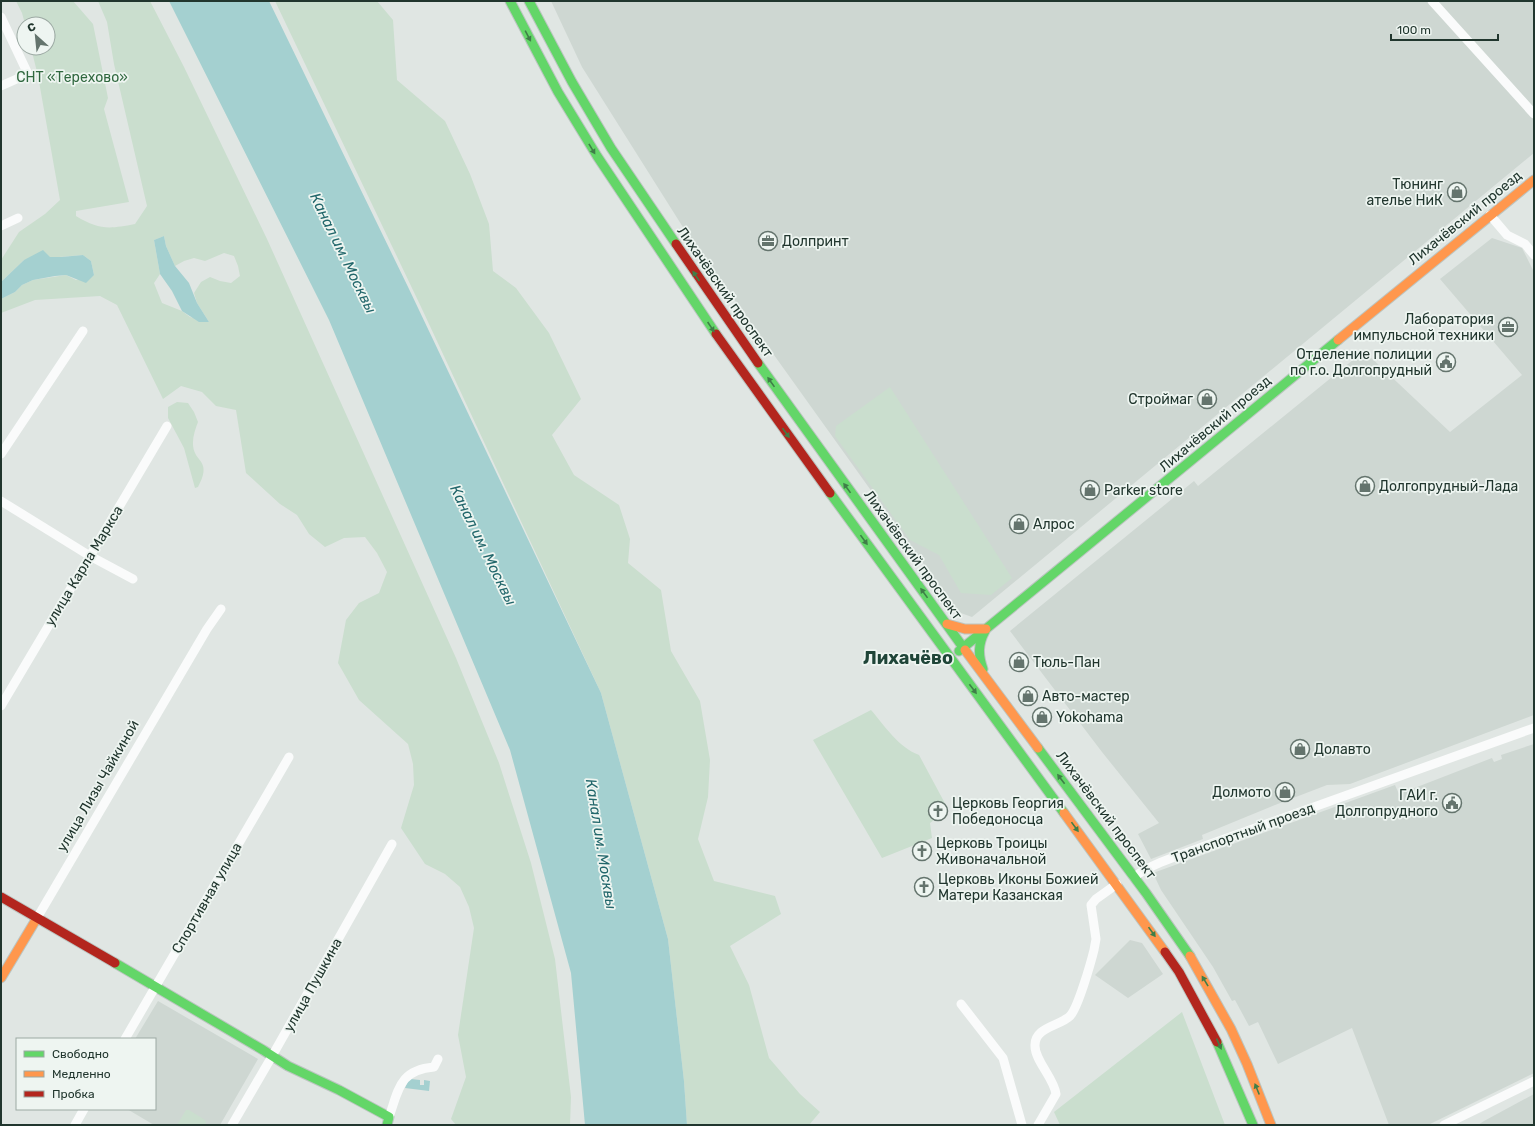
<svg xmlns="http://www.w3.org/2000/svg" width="1535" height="1126" viewBox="0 0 1535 1126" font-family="Rubik,sans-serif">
<rect width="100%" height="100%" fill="#e0e6e3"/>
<path fill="#ced7d2" d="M551,1H1534V153L972,617L958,612L686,232L582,67Z
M1492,238L1522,248L1534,272V715L1350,784L1327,785L1275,805L1202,835L1203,839L1151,859L1138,834L1159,823L1102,752L1010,631L1194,481L1198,486L1364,351L1450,432L1522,375L1440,279Z
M1534,744V1073L1428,1125H1389L1352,1028L1278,1064L1258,1022L1249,1026L1235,1000L1232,1001L1213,967L1161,890L1153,873L1395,785L1399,794L1492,758L1494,762L1502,759L1501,755Z
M1130,940L1142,943L1163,974L1128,998L1095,975Z
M158,1001L258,1059L220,1125H154L127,1109H155V1039H135Z
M1534,1094V1125H1478L1484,1121Z"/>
<path fill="#cadece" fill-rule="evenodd" d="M16,1H73L93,24L108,98L104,109L129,202L76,211V216C99,230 109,229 135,224L147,206L114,64L107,22L98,1H150L184,67L267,239L456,658L499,763L531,863L555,959L571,1097L570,1125H456L451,1119L466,1077L458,1035L474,928L469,907L460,887L445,874L425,864L401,828L414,785L413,764L408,744L359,700L338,663L346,620L359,603L379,593L387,572L377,553L365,537L344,538L325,547L309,534L297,515L280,504L246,473L236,410L216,406L202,392L181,386L163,399L117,305L100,296L35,300L1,313V299L15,292L22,285L33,280L66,275L76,280L94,275L91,261L83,255L24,260L1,282V260L19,232L45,214L60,200L38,76L31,48H48V24H25L22,13ZM164,236L166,246L175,266L184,261L194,258L205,261L224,253L234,256L238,266L240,276L231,283L220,281L210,277L201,282L194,293L197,303L209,322L190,317L182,311L162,303L154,283L160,274L154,240Z
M275,1H377L393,20L397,80L445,121L470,174L489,224L493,271L516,288L549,333L581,399L552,435L574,475L619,505L630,539L628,563L661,590L671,651L700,701L710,760L708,797L698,839L714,881L775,896L781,914L730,946L749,985L769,1058L800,1094L820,1112L809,1125H687L684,1081L668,939L601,693L422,309Z
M890,387L1012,578L991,595L961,593L939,555L910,540L835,436L836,426Z
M177,402L188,403L194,412L198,422C194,432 190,445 196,455C198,458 202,462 203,466C205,473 201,481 198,487L195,488L184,448L168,418V407Z
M871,710C885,726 898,747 919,755L948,809L930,823L932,838L882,858L813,740Z
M1182,1012L1225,1125H1060L1054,1112Z
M186,1110H189L205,1120L206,1122L205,1125H177Z"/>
<path fill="#a4d0d0" d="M169,1H269L409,289L601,693L668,939L684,1081L687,1125H585L571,973L510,750L329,320Z
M164,236L166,246L175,266L189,283L197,303L209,322H199L182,311L172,291L160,274L154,240Z
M43,250L50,257H61L83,255L91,261L94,275L86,283L66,275L55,276L33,280L22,285L15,292L1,299V282L24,260Z
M411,1079L420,1080V1085H424V1080L430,1081L429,1091L405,1088L408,1081Z"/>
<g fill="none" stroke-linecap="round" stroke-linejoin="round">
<g stroke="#bcc5c1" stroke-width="11">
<path id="fast" d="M510,1L558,92L597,156L716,334
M529,1L572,82L611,148L676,244
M758,363L965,650
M830,493L1064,813
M959,651L1338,340
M983,669C978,655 978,644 985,631
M1038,748L1146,893L1190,956
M115,963L263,1050L288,1066L339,1090L389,1117L387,1125
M1217,1042L1253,1125"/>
</g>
<g stroke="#bcc5c1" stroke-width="11">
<path id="slow" d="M1338,340L1534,180
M947,624L965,629H986
M965,650L1038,748
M1064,813L1165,952
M1190,956L1231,1029L1247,1064L1271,1125
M1,978L37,918"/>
</g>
<g stroke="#bcc5c1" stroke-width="11">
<path id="jam" d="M676,244L758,363
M716,334L830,493
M1,897L115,963
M1165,952L1179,972L1217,1042"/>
</g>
<path stroke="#fafbfb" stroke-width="9" d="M1432,1L1534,114
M1,17L28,74L1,86
M1490,215L1507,235L1525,244L1534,255
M1,226L18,218
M1,454L83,331
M1,501L90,556L133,579
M1,706L167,426
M1134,877C1155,862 1181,855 1205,846L1534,728
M37,918L207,629L221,609
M961,1004L1003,1058L1022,1125
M125,1039L289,757
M389,1117C399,1088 400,1070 434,1067L438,1059
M75,1125L84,1109
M232,1125L271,1058L392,844
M1038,1125L1056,1094C1054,1078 1035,1061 1035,1046C1034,1027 1060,1026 1070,1016C1078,1008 1091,962 1094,950L1096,939L1091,905L1096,899L1117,884
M1444,1125L1534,1081"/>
<use href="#fast" stroke="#63d668" stroke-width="9"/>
<use href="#slow" stroke="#ff974d" stroke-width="9"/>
<use href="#jam" stroke="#b3261e" stroke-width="9"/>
</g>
<defs><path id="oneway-solid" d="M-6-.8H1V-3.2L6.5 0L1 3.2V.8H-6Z"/></defs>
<g fill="#3f7e48">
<use href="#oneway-solid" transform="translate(528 36) rotate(62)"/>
<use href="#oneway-solid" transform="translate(592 149) rotate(59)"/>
<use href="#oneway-solid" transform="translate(696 276) rotate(-124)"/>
<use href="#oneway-solid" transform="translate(711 327) rotate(56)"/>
<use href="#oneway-solid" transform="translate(771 382) rotate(-125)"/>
<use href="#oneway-solid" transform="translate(786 433) rotate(54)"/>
<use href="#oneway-solid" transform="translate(847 488) rotate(-126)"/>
<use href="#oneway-solid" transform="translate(864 540) rotate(54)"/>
<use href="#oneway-solid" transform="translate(924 593) rotate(-126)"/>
<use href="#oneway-solid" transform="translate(973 689) rotate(53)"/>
<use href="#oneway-solid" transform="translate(1061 779) rotate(-127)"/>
<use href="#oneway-solid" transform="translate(1075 827) rotate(54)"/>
<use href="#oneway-solid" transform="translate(1152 932) rotate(55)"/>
<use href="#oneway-solid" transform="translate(1205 981) rotate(-121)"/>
<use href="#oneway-solid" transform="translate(1219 1044) rotate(66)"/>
<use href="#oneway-solid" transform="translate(1257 1089) rotate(-112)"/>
</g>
<defs>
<g id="shop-ring" transform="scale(1)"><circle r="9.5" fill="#eef5f1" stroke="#64746d" stroke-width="1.5"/><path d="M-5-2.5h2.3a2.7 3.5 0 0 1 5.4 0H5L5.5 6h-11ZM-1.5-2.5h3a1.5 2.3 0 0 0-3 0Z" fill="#64746d"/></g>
<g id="office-ring" transform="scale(1)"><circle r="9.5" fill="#eef5f1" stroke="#64746d" stroke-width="1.5"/><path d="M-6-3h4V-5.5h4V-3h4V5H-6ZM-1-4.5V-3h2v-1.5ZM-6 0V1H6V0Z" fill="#64746d"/></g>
<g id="civic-ring" transform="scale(1)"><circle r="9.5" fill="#eef5f1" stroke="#64746d" stroke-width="1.5"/><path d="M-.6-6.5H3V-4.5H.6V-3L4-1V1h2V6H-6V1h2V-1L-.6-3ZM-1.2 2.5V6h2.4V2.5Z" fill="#64746d"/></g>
<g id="church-ring" transform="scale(1)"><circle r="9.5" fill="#eef5f1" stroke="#64746d" stroke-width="1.5"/><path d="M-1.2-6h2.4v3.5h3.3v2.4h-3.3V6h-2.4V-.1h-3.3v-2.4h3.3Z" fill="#64746d"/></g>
</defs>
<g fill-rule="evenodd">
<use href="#shop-ring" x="1457" y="192"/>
<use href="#office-ring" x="768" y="241"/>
<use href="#office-ring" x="1508" y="327"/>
<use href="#civic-ring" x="1446" y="362"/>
<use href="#shop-ring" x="1207" y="399"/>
<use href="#shop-ring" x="1365" y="486"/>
<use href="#shop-ring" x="1090" y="490"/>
<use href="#shop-ring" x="1019" y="524"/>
<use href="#shop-ring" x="1019" y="662"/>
<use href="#shop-ring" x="1028" y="696"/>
<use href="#shop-ring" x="1042" y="717"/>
<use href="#shop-ring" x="1300" y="749"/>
<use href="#shop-ring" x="1285" y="792"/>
<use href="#civic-ring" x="1452" y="803"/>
<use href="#church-ring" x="938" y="811"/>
<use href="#church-ring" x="922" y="851"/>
<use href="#church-ring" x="924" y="887"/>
</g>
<g text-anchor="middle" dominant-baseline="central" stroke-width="3.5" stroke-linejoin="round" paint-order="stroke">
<g font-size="14" fill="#30683f" stroke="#eef5f1">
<text x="72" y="77">СНТ «Терехово»</text>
</g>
<g font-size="14" fill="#21362e" stroke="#eef5f1" text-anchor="start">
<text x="1443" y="184" text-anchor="end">Тюнинг<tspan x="1443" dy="16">ателье НиК</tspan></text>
<text x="782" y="241">Долпринт</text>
<text x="1494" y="319" text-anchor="end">Лаборатория<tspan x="1494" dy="16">импульсной техники</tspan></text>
<text x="1432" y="354" text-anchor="end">Отделение полиции<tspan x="1432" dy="16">по г.о. Долгопрудный</tspan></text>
<text x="1193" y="399" text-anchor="end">Строймаг</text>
<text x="1379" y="486">Долгопрудный-Лада</text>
<text x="1104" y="490">Parker store</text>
<text x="1033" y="524">Алрос</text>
<text x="1033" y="662">Тюль-Пан</text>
<text x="1042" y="696">Авто-мастер</text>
<text x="1056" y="717">Yokohama</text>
<text x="1314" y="749">Долавто</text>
<text x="1271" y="792" text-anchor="end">Долмото</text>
<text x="1438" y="795" text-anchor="end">ГАИ г.<tspan x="1438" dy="16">Долгопрудного</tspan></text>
<text x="952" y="803">Церковь Георгия<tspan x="952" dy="16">Победоносца</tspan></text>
<text x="936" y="843">Церковь Троицы<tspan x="936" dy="16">Живоначальной</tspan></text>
<text x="938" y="879">Церковь Иконы Божией<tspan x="938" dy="16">Матери Казанская</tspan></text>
</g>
<g font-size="14" fill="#21362e" stroke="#eef5f1">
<text transform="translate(1465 218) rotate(-39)">Лихачёвский проезд</text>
<text transform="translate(725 292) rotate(55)">Лихачёвский проспект</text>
<text transform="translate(1215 424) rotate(-40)">Лихачёвский проезд</text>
<text transform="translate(913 555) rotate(54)">Лихачёвский проспект</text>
<text transform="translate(84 566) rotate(-59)">улица Карла Маркса</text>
<text transform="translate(98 786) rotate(-60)">улица Лизы Чайкиной</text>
<text transform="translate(1106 815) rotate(53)">Лихачёвский проспект</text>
<text transform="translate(1243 833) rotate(-20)">Транспортный проезд</text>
<text transform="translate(207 898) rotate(-60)">Спортивная улица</text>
<text transform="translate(313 985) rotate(-61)">улица Пушкина</text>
</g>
<g font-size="15" font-style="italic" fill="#22676b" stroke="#eef5f1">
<text transform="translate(343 253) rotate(64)">Канал им. Москвы</text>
<text transform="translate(483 545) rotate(64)">Канал им. Москвы</text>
<text transform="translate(601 844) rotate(81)">Канал им. Москвы</text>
</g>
<g font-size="18" font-weight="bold" fill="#1f4538" stroke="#eef5f1">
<text x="908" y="658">Лихачёво</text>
</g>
</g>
<rect width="1535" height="1126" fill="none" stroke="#21362e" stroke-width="4"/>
<rect x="16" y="1038" width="140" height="72" fill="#eef5f1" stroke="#9ca9a3"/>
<rect x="24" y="1051" width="20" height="6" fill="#63d668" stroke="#9ca9a3"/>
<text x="52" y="1058" font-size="12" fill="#21362e">Свободно</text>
<rect x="24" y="1071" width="20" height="6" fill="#ff974d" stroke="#9ca9a3"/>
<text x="52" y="1078" font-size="12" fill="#21362e">Медленно</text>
<rect x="24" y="1091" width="20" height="6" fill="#b3261e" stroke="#9ca9a3"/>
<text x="52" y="1098" font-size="12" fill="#21362e">Пробка</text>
<g transform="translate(36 36) rotate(333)"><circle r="19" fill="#eef5f1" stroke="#9ca9a3"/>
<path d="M0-3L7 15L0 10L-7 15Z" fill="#64746d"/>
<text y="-6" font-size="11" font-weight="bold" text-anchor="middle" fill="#21362e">С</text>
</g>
<path d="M1391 34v6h107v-6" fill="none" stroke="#21362e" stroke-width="2"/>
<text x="1397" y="34" font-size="12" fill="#21362e" stroke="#eef5f1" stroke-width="3" paint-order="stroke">100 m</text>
</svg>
